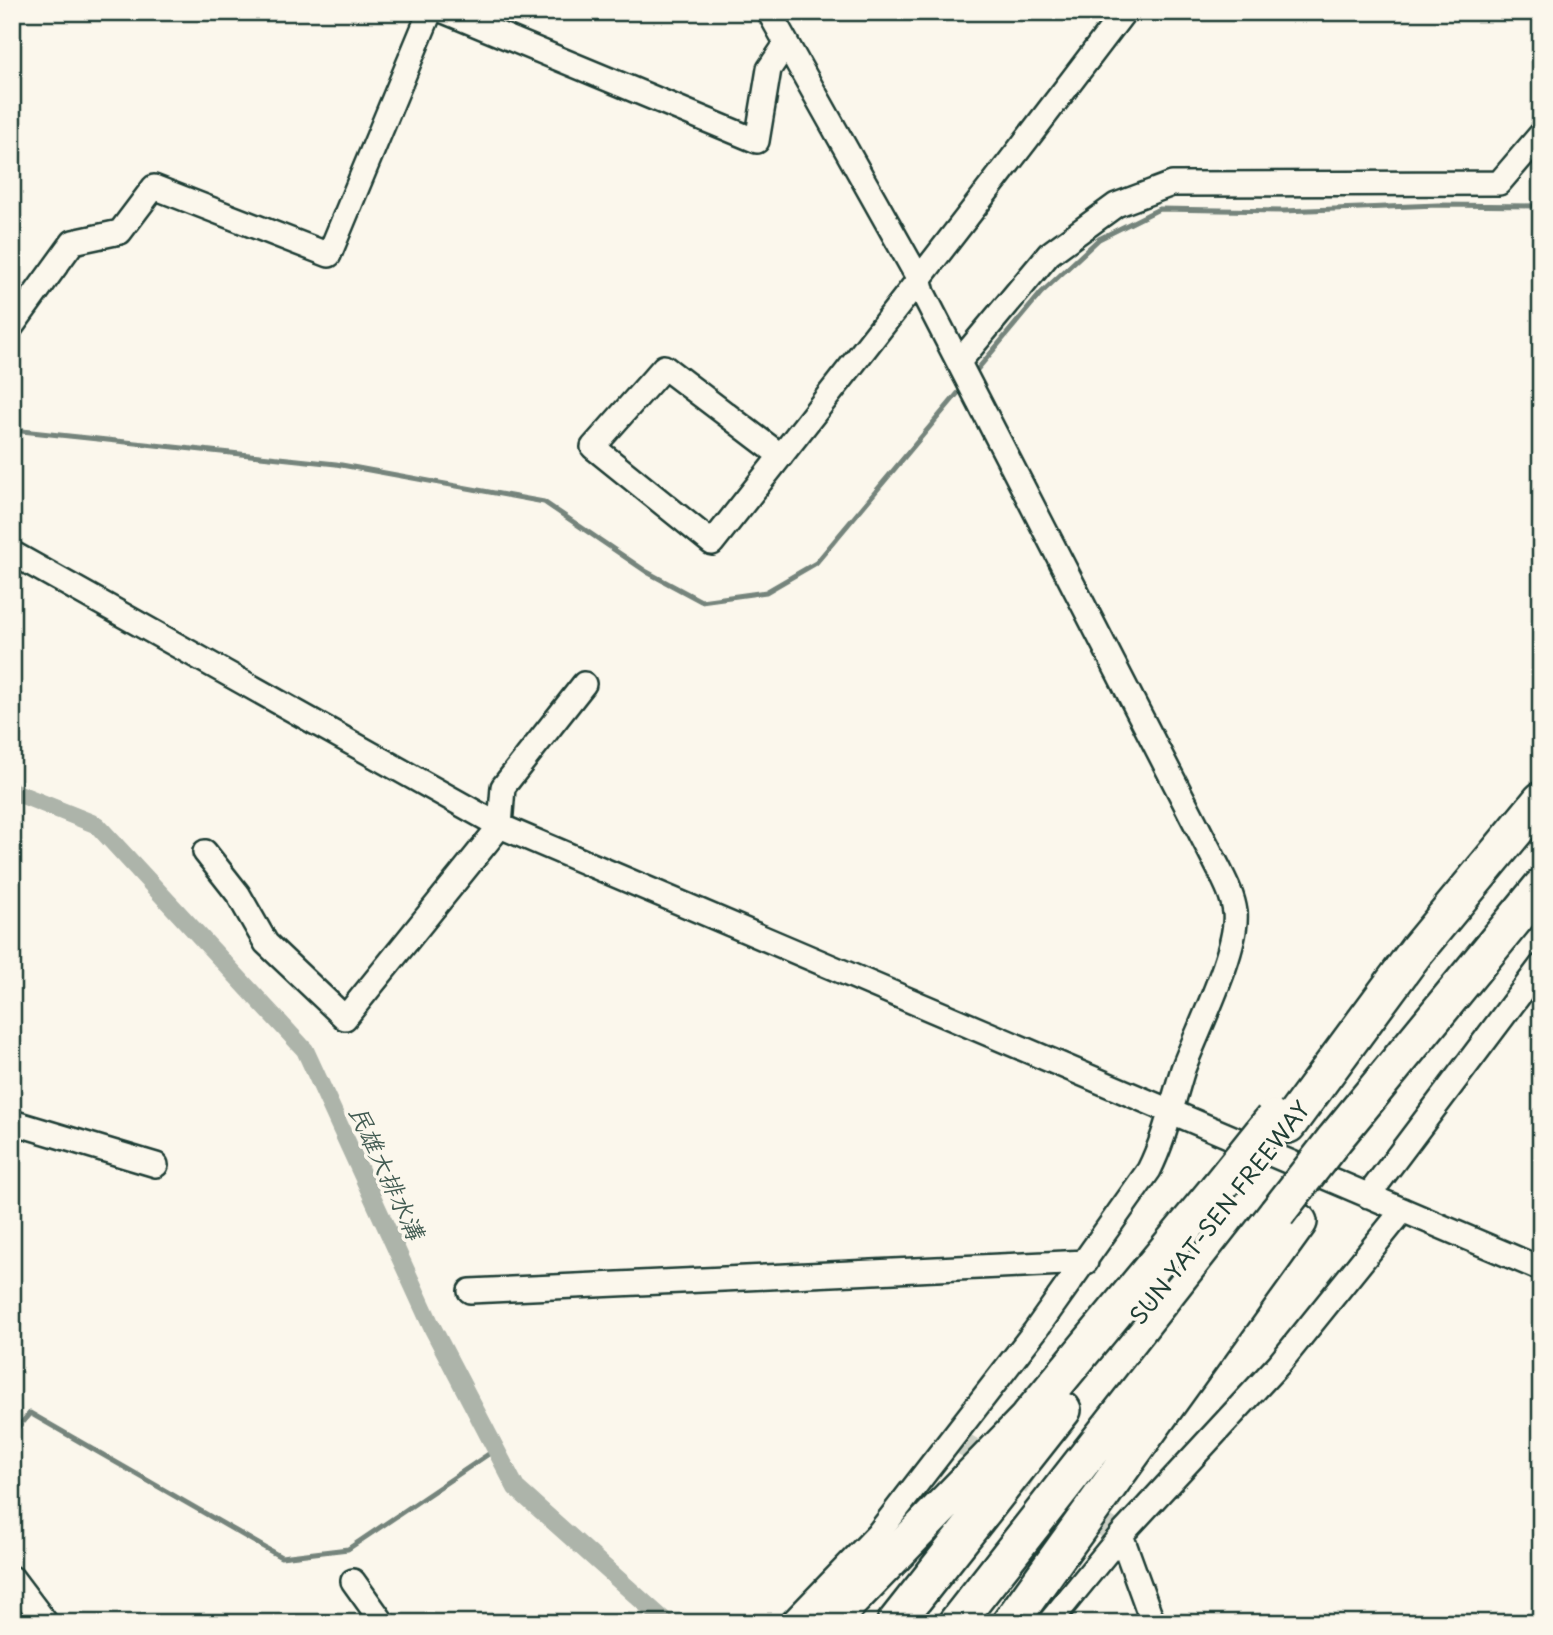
<svg xmlns="http://www.w3.org/2000/svg" width="1553" height="1635" viewBox="0 0 1553 1635" font-family="'Playpen Sans','LXGW WenKai TC',sans-serif">
<rect width="100%" height="100%" fill="#fbf7ec"/>
<filter id="ink" filterUnits="userSpaceOnUse"><feTurbulence type="fractalNoise" baseFrequency=".0143" numOctaves="2"/><feDisplacementMap in="SourceGraphic" scale="14" xChannelSelector="R" yChannelSelector="G"/><feConvolveMatrix kernelMatrix="1 2 1 2 8 2 1 2 1" color-interpolation-filters="sRGB"/></filter>
<g filter="url(#ink)">
<g fill="none" stroke-linecap="round" stroke-linejoin="round">
<path stroke="#74847b" stroke-width="5" d="M971,377L1041,293L1099,239L1159,209L1283,211L1438,205L1541,206
M12,430L336,464L544,502L647,572L701,601L766,592L816,563L963,387
M12,1434L30,1413L281,1557L348,1549L496,1449"/>
<path stroke="#adb4aa" stroke-width="18" d="M12,791L97,825L305,1050L431,1325L516,1488L667,1623"/>
<path stroke="#cfd2c7" stroke-width="23" stroke-dasharray="23 11" stroke-linecap="butt" d="M953,1438L1121,1535"/>
<g stroke="#1f3d34" stroke-width="28">
<path id="minor" d="M446,12L757,141L769,69L786,44
M769,12L920,281L923,293L1218,867C1225,881 1233,896 1235,912C1239,949 1197,1031 1183,1069C1172,1104 1165,1138 1149,1170L1035,1331L877,1535L792,1623
M12,326L73,242L120,232L154,187L329,255L430,12
M959,362L1049,254L1116,205L1172,184L1499,183L1541,134
M781,456L664,367L593,447L712,543C851,368 988,191 1124,12
M12,553L500,826L1541,1269
M205,852L238,894L266,943L345,1018L500,826L503,787L584,684
M12,1122L156,1165
M1368,1196L1541,966
M470,1291L1086,1262
M1121,1535L1153,1623
M12,1578L46,1623
M353,1581L383,1623
M1049,1623L1121,1535L1279,1364L1403,1210"/>
</g>
<g stroke="#1f3d34" stroke-width="40">
<path id="highway" d="M1288,1125L1417,950L1541,800
M1333,1141L1541,887
M829,1623L1026,1420L1217,1189
M895,1623L1063,1410
M956,1623L1277,1213
M1010,1623L1299,1222"/>
</g>
<use href="#minor" stroke="#fbf7ec" stroke-width="23"/>
<use href="#highway" stroke="#fbf7ec" stroke-width="35"/>
<g stroke="#1f3d34" stroke-width="40" stroke-linecap="butt">
<path id="highway-bridge" d="M1217,1189L1273,1119
M1277,1213L1333,1141"/>
</g>
<use href="#highway-bridge" stroke="#fbf7ec" stroke-width="35"/>
</g>
</g>
<g text-anchor="middle" dominant-baseline="central" stroke-width="7" stroke-linejoin="round" paint-order="stroke">
<g font-size="23" fill="#1f3d34" stroke="#fbf7ec">
<text transform="translate(1219 1212) rotate(-52)">SUN YAT-SEN FREEWAY</text>
</g>
<g font-size="24" font-style="italic" fill="#425b52" stroke="#fbf7ec">
<text transform="translate(388 1172) rotate(65)">民雄大排水溝</text>
</g>
</g>
<rect width="1553" height="1635" fill="none" stroke="#fbf7ec" stroke-width="42"/>
<rect x="21" y="21" width="1511" height="1593" fill="none" stroke="#1f3d34" stroke-width="2.5" filter="url(#ink)"/>
</svg>
